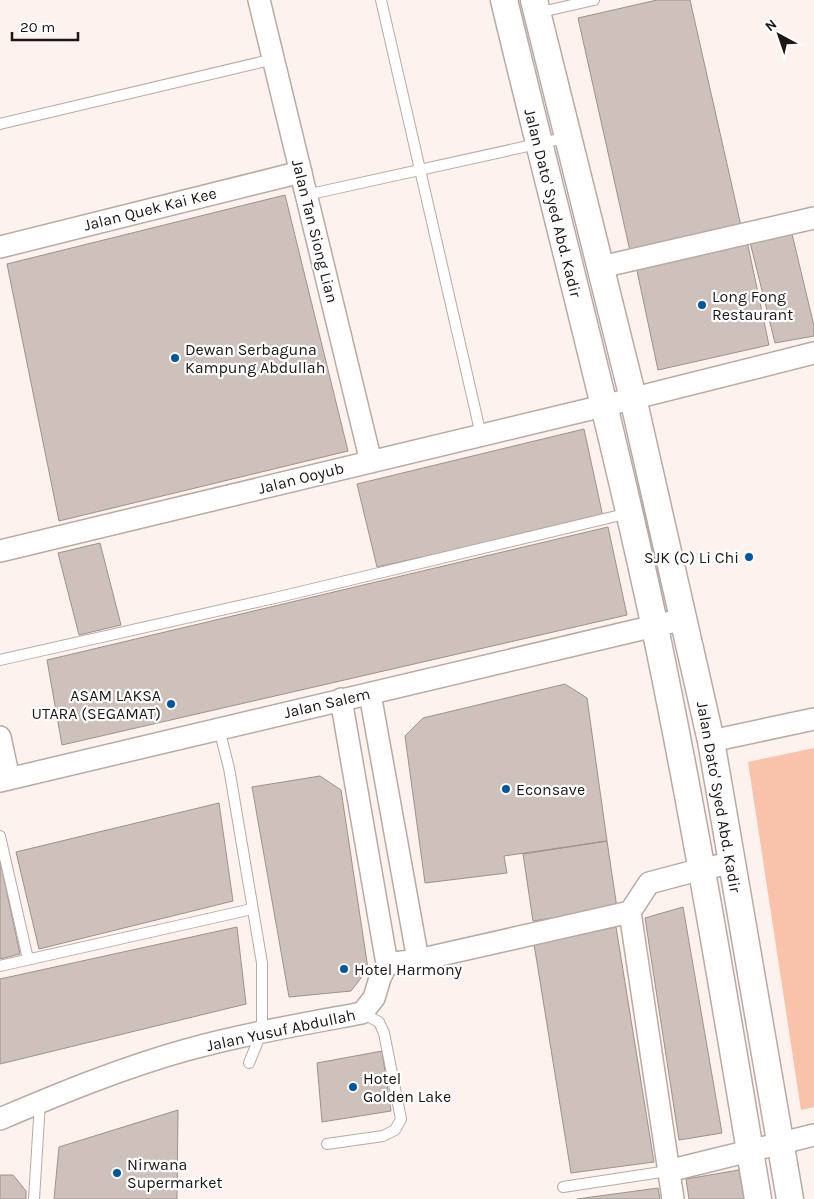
<svg xmlns="http://www.w3.org/2000/svg" width="814" height="1199" viewBox="0 0 814 1199" font-family="Karla,sans-serif">
<rect width="100%" height="100%" fill="#fef2ee"/>
<path fill="#f9c2aa" d="M814,748V1107L801,1110L748,762Z"/>
<path fill="#cec0ba" stroke="#9e918b" d="M657,0H690L741,226L630,251L578,18Z
M285,195L348,451L59,521L7,264Z
M792,234L814,326V336L775,343L750,242Z
M747,241L769,345L658,370L636,266Z
M584,429L603,517L377,567L357,484Z
M608,527L627,615L62,745L47,660Z
M100,543L121,625L79,635L58,553Z
M565,684L587,698L607,841L504,856L507,873L425,883L405,736L423,718Z
M320,776L341,790L368,969L351,991L289,997L252,787Z
M219,803L233,901L39,949L16,852Z
M607,841L617,908L533,921L523,854Z
M0,860L20,954L0,959Z
M683,907L722,1133L679,1140L645,918Z
M237,927L246,1004L0,1064V979Z
M616,927L654,1162L571,1173L534,944Z
M382,1051L391,1111L322,1122L317,1063Z
M178,1110L177,1199H54L59,1147Z
M739,1170L744,1199H689L686,1179Z
M0,1175H13L26,1191V1199H0Z
M658,1188L660,1199H577Z"/>
<g fill="none" stroke-linecap="round" stroke-linejoin="round">
<g stroke="#b8aaa4" stroke-width="12">
<path id="service" d="M381,0L481,435
M537,13L594,0
M0,124L274,59
M306,195L569,137
M0,660L279,597L629,513
M219,729L229,768L262,963V1031L249,1063
M0,836L28,959
M0,966L252,909
M327,1144L383,1136L395,1130L401,1119L384,1033L379,1022L362,1013
M563,1187L668,1171
M34,1199L40,1102"/>
</g>
<g stroke="#b8aaa4" stroke-width="24">
<path id="minor" d="M259,0L371,462
M0,247L301,172
M601,267L814,218
M0,551L603,406L814,353
M370,694L418,960
M341,699L387,964
M0,737L9,779
M711,741L814,719
M0,781L684,619
M630,912L673,1199
M0,1119C61,1093 122,1068 186,1050C244,1034 303,1024 362,1013L374,998L380,978L387,964L418,960L630,912L649,883L702,869L731,863
M668,1171L814,1135"/>
</g>
<g stroke="#b8aaa4" stroke-width="29">
<path id="tertiary" d="M504,0C554,208 609,414 654,623C694,814 726,1007 758,1199
M534,0L633,398L711,741L790,1199"/>
</g>
<use href="#service" stroke="#fff" stroke-width="10"/>
<use href="#minor" stroke="#fff" stroke-width="21"/>
<use href="#tertiary" stroke="#fff" stroke-width="26"/>
</g>
<g fill="#0255a3" stroke="#fff" stroke-width="2">
<circle cx="702" cy="305" r="5"/>
<circle cx="175" cy="358" r="5"/>
<circle cx="749" cy="557" r="5"/>
<circle cx="171" cy="704" r="5"/>
<circle cx="506" cy="789" r="5"/>
<circle cx="344" cy="969" r="5"/>
<circle cx="353" cy="1087" r="5"/>
<circle cx="117" cy="1173" r="5"/>
</g>
<g text-anchor="middle" dominant-baseline="central" stroke-width="4.5" stroke-linejoin="round" paint-order="stroke">
<g font-size="16" fill="#1c1715" stroke="#fff">
<text transform="translate(553 203) rotate(76)">Jalan Dato' Syed Abd. Kadir</text>
<text transform="translate(150 209) rotate(-14)">Jalan Quek Kai Kee</text>
<text transform="translate(315 231) rotate(76)">Jalan Tan Siong Lian</text>
<text transform="translate(301 478) rotate(-14)">Jalan Ooyub</text>
<text transform="translate(327 703) rotate(-13)">Jalan Salem</text>
<text transform="translate(719 797) rotate(80)">Jalan Dato' Syed Abd. Kadir</text>
<text transform="translate(281 1030) rotate(-12)">Jalan Yusuf Abdullah</text>
</g>
<g font-size="16" fill="#1c1715" stroke="#fff" text-anchor="start">
<text x="712" y="296">Long Fong<tspan x="712" dy="18">Restaurant</tspan></text>
<text x="185" y="349">Dewan Serbaguna<tspan x="185" dy="18">Kampung Abdullah</tspan></text>
<text x="739" y="557" text-anchor="end">SJK (C) Li Chi</text>
<text x="161" y="695" text-anchor="end">ASAM LAKSA<tspan x="161" dy="18">UTARA (SEGAMAT)</tspan></text>
<text x="516" y="789">Econsave</text>
<text x="354" y="969">Hotel Harmony</text>
<text x="363" y="1078">Hotel<tspan x="363" dy="18">Golden Lake</tspan></text>
<text x="127" y="1164">Nirwana<tspan x="127" dy="18">Supermarket</tspan></text>
</g>
</g>
<g transform="translate(779 35) rotate(320)" stroke="#ffffff" stroke-width="4" paint-order="stroke">
<path d="M0-4L9 19L0 12L-9 19Z" fill="#1c1715"/>
<text y="-8" font-size="14" font-weight="bold" text-anchor="middle" fill="#1c1715">N</text>
</g>
<path d="M12 32v8h66v-8" fill="none" stroke="#1c1715" stroke-width="2.5"/>
<text x="20" y="32" font-size="15" fill="#1c1715" stroke="#ffffff" stroke-width="4" paint-order="stroke">20 m</text>
</svg>
